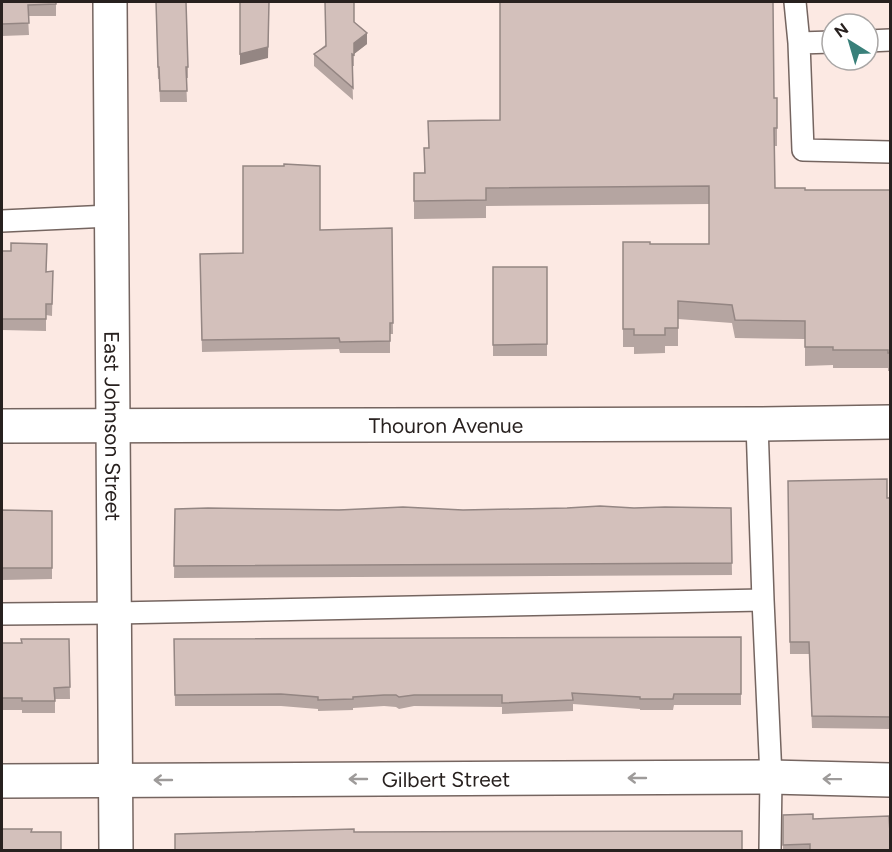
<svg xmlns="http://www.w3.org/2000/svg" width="892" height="852" viewBox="0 0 892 852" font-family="Figtree,sans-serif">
<rect width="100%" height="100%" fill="#fce9e3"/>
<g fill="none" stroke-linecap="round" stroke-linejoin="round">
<g stroke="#756560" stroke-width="24">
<path id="service" d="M795,2L799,43L803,150L890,152
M868,41L890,40
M799,43L832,42
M2,221L110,216
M763,600L771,777L770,850
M2,614L115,613L763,600L757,424"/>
</g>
<g stroke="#756560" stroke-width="36">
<g id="minor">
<path id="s1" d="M110,2L116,850"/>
<path id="s2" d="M2,426L757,424L890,422"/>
<path id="s3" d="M2,781L771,777L890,780"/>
</g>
</g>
<use href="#service" stroke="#fff" stroke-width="21"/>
<use href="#minor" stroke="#fff" stroke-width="33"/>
</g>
<path fill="#b5a5a1" d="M2,2H56V16H28L29,35L2,36Z
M156,2L188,67V78H186L187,102H160L159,79H158Z
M354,22L367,44L354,54V66H352L353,100L314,66V54Z
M774,98L777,128V146H775V188L805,190H891V371H888V368H833V365L805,366V339L735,338L732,323L678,319V346H665V353L634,354V347H623V242L650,244H709V204L486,206V218L414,219V173H424V148H428Z
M392,228L393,334H390V353H340L339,349L202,352L200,254L243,253Z
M2,251L47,272L53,271L52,316L46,315V331L2,330Z
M493,267H547V356H493Z
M788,481L891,498V729L812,728L809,654H790Z
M567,508H731L732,575L174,578L175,509L463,510Z
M2,510L52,511V579L2,580Z
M741,637V705H674L673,710H640V709L573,704V711L502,714V707L414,706L399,709L396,707L384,706L353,708V710L318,711V709L281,706H175L174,639Z
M69,639L70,699H55V713H22V710H2V643H21Z
M783,815L813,819L890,835L891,850H783Z"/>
<path fill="#948683" d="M269,11L268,58L240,65V54Z
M367,33V44L354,54V43Z"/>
<path fill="#d3c0bb" stroke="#948683" stroke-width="1.5" d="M2,2H56V4L28,5L29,23L2,24Z
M156,2H186L188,67H186L187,91H160L159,67H158Z
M240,2H269L268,47L240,54Z
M325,2H354V22L367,33L354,43V55L352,54L353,88L314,54L326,46Z
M500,2H773L774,98H777V128H774L775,188H805V190H891V353H888V350H833V347H805V321L735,320L732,305L678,301V328H665V335H634V329H623V242H650V244H709V186L486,188V200L414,201V173H425L424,148H429L428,121L500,120Z
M284,164L320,166V230L392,228L393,323H390V341L340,342L339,338L202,340L200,254L243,253V166H284Z
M11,243L47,244L46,272L53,271L52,304H46V319H2V251H11Z
M493,267H547V344L493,345Z
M887,479V498H891V717L812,716L809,642H790L788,481Z
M600,506L634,508L665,507L731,508L732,563L174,566L175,509L208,508L339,510L403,507L463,510L567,508Z
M2,510L52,511V568H2Z
M741,637V694H674L673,699H640V697L572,693L573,700L502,703V695H414L399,697L396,695H384L353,697V699L318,700V697L281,694L175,695L174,639Z
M21,639H69L70,687L54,688L55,701H22V698H2V643H22Z
M813,814V819L889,816L891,850H810V844L783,845V815Z
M2,829H32L31,832H61V850H2Z
M354,829V832L742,831V850H175V834Z"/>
<defs><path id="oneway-shaft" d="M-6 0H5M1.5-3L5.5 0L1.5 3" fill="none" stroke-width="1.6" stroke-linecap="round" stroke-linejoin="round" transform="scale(1.5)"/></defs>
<g stroke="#9e9b9a">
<use href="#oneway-shaft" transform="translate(637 778) rotate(180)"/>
<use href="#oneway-shaft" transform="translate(358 779) rotate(180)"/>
<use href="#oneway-shaft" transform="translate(832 779) rotate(-179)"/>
<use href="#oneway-shaft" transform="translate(163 780) rotate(180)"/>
</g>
<g text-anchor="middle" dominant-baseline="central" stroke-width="5" stroke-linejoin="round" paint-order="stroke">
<g font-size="21" fill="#28211f" stroke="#fff">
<text stroke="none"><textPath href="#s2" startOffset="444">Thouron Avenue</textPath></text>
<text stroke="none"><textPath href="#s1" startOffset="424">East Johnson Street</textPath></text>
<text stroke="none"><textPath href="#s3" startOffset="444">Gilbert Street</textPath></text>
</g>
</g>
<rect width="892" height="852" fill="none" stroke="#28211f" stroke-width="6"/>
<g transform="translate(850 42) rotate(323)"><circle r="28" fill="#ffffff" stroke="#a9a6a5" stroke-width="1.5"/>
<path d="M0-4.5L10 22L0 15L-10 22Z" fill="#39807a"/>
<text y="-9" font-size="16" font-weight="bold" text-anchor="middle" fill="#28211f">N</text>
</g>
</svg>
